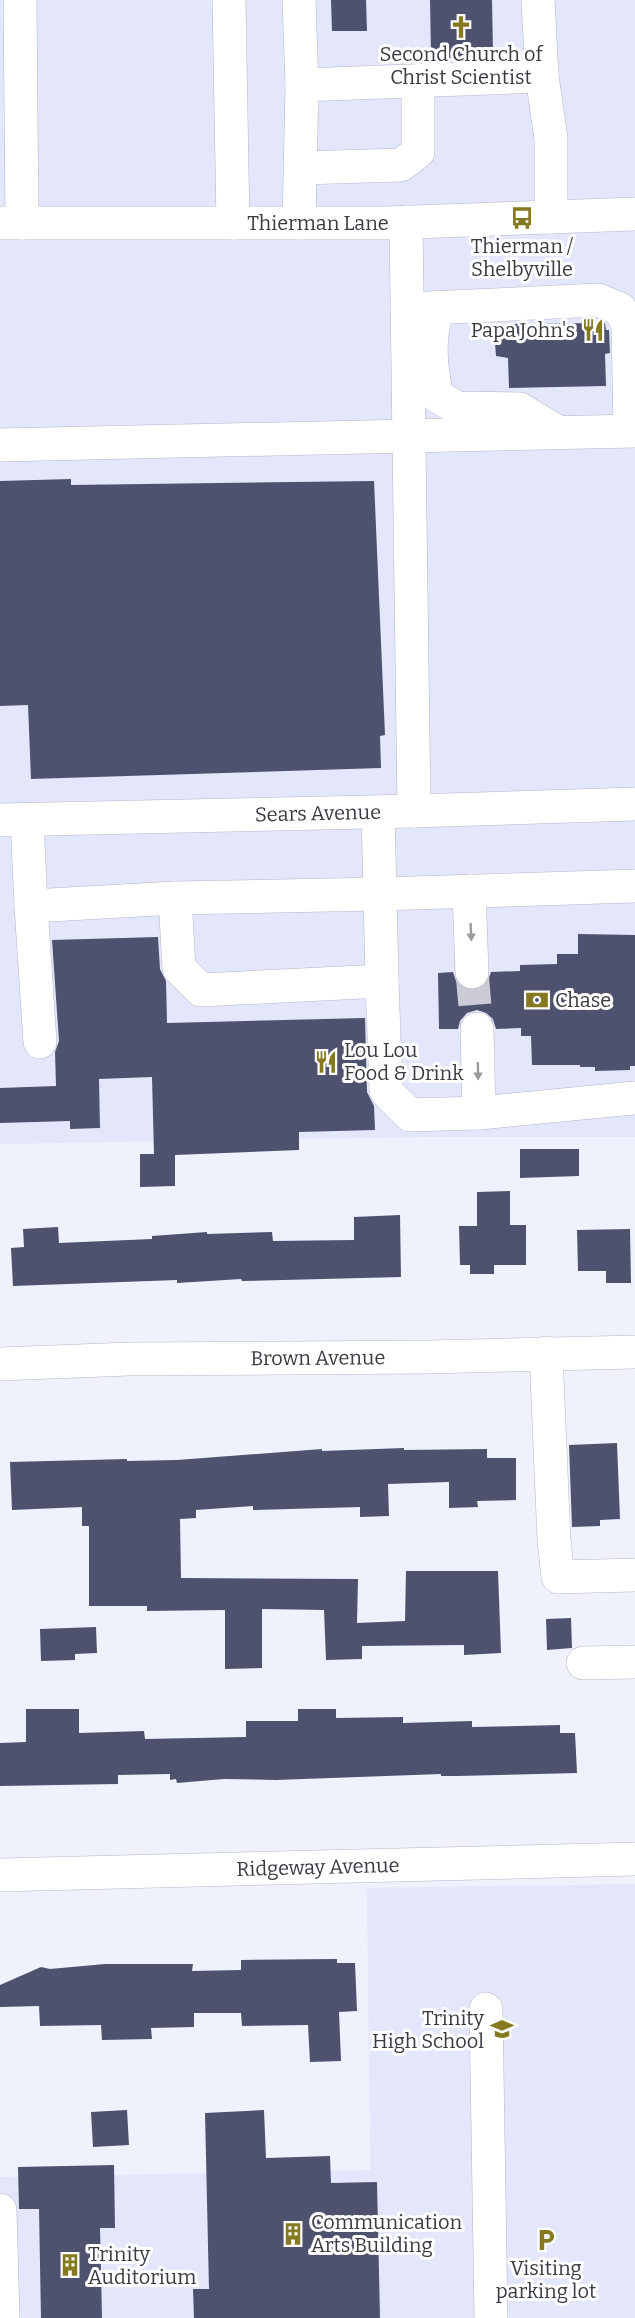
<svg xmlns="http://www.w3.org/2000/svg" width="635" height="2318" viewBox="0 0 635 2318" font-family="Bitter,serif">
<rect width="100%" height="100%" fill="#eff1fc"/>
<path fill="#e4e6fc" d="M0,0H635V1137H422L0,1144Z
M635,1884V2318H0V2177L370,2170L367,1888Z"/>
<path fill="#4f526e" d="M331,0H366L367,31H332Z
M430,0H492L493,53H482V58H439V55H431Z
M605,323L606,330H609L610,353L605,354L606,386L509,388L508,358L496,356L494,329L507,327V324Z
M71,479V485L374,481L385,735L380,736L381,768L31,779L28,705L0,706V481Z
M578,934L635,935V1066H630V1070L595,1071V1067H580V1065H532L531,1036H521V1028L496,1029L493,1019L486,1013L477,1010L467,1013L460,1021L458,1029H439L438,973L453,972L456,981L463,988L473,991L481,988L488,981L491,972L520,971V965L557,964V954H578Z
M158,937L160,969L166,981L167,1023L365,1018L367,1092L374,1106L375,1130L299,1132V1150L175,1155V1186L140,1187V1154H154L152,1077L99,1079L100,1128L70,1129V1121L0,1123V1088L56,1086L55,1052L59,1041L52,940Z
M520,1149H579V1176L520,1178Z
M510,1191V1225H526V1265H494V1274H470V1265H460L459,1226H477V1192Z
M400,1215L401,1277L242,1281L241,1279L177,1283V1280L13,1286L11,1248L24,1247L23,1229L58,1227L59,1243L152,1239V1236L207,1232V1234L272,1232L273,1241L354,1240V1217Z
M630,1229L631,1283H606V1271H578L577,1230Z
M617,1443L620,1519L600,1520V1526L572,1527L569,1445Z
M404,1448V1450L487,1449V1458H516V1500L477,1501L478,1507L449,1508V1482L388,1484L389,1516L360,1517V1507L253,1510V1506L196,1510V1518L180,1519L181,1578L358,1579L357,1623L405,1621L406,1571H498L501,1653L464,1655V1645L362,1646V1659L326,1660L324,1610L262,1609V1668L225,1669V1610L147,1611V1606H89V1526H82V1507L12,1510L10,1462L127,1459V1461L177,1460L322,1449V1451Z
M571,1618L572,1648L547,1650L546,1619Z
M96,1627L97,1653L75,1654V1660L41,1661L40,1629Z
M26,1709H79V1733L144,1731L145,1739L246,1737V1721H298V1709H336V1718L403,1717V1723L472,1721V1727L560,1725V1733H575L577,1773L457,1776H441V1774L276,1780L224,1779L177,1783L176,1779L170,1780V1774L118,1775V1784L0,1786V1743L26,1742Z
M337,1959V1963H355L357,2011L339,2012L341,2061L310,2062L308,2025L242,2026L241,2013H194V2027L151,2028L152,2039L102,2040L101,2025L40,2026L39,2006L0,2007V1985L41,1967L50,1969L105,1964H193L192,1971L241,1970V1960Z
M127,2110L129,2145L93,2147L91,2112Z
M264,2110L266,2158L330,2156L331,2183L377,2182L380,2318H194L193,2289H209L205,2113Z
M114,2165L115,2228H100L102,2318H41L39,2209H19L18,2167Z"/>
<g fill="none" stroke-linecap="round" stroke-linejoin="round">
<path stroke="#cbccd7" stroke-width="33" stroke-dasharray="33 16" stroke-linecap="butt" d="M472,972L477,1029"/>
<g stroke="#b3b5c8" stroke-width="34">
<g id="minor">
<path d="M20,0L22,223"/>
<path d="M229,0L233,223"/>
<path d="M299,0L302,85"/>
<path d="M538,0L542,76L551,139V217"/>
<path d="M300,168L401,165L418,152V81"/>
<path d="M406,222L414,811"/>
<path id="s1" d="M0,223H386L635,214"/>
<path d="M299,223L302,85L542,76"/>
<path d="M438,307C428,339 430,363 437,396L457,408L520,409L558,432"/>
<path d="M407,309L598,300L620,309L628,325L630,431"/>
<path d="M0,445L635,431"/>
<path id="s2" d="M0,820L414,811L635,804"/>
<path d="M27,820L31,906L175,898L179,968L201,990L382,981L386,1091L410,1115L479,1113L635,1098"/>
<path d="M469,891L472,972"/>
<path d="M175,898L380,894L378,812"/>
<path d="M31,906L40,1042"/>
<path d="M382,981L380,894L635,886"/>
<path d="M477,1029L479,1113"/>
<path d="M546,1353L554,1540L558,1577L635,1575"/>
<path id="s3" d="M0,1364L129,1359L429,1357L635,1352"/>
<path d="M583,1663L635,1662"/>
<path id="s4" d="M0,1875L635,1859"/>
<path d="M486,2009L491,2318"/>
<path d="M0,2210L3,2318"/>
</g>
</g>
<use href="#minor" stroke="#fff" stroke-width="33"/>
</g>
<defs><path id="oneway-solid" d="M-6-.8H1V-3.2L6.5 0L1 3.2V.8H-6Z" transform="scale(1.5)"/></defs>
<g fill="#9c9ca0">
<use href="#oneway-solid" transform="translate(471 932) rotate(87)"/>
<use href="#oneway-solid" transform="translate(478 1071) rotate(89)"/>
</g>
<defs>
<g id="church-bare" transform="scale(1.8)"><path d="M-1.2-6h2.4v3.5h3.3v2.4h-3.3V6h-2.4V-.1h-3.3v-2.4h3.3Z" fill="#867a20" stroke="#fff" stroke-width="2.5" paint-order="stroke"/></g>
<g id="bus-bare" transform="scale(1.8)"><path d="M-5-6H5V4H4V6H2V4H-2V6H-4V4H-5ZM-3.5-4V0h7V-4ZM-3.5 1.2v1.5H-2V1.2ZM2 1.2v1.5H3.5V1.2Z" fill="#867a20" stroke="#fff" stroke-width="2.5" paint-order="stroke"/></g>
<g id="restaurant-bare" transform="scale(1.8)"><path d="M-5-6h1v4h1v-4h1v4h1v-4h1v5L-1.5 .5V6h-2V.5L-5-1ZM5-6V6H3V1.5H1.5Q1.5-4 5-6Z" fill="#867a20" stroke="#fff" stroke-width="2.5" paint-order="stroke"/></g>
<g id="bank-bare" transform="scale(1.8)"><path d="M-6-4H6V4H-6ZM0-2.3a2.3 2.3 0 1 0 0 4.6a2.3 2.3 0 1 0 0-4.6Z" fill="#867a20" stroke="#fff" stroke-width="2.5" paint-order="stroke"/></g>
<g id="school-bare" transform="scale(1.8)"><path d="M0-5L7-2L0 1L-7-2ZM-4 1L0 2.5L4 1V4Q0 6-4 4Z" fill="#867a20" stroke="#fff" stroke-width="2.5" paint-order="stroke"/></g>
<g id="building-bare" transform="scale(1.8)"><path d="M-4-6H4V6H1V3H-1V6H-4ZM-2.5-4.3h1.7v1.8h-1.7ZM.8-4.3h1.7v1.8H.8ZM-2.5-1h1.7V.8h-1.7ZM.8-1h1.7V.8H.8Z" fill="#867a20" stroke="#fff" stroke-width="2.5" paint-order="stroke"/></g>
<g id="parking-bare" transform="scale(1.8)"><path d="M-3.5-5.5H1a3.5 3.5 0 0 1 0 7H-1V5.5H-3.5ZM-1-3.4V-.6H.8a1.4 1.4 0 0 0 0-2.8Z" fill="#867a20" stroke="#fff" stroke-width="2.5" paint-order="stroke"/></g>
</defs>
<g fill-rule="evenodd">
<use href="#church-bare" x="461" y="27"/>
<use href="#bus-bare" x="522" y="218"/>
<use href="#restaurant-bare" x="593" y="330"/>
<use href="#bank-bare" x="537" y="1000"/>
<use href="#restaurant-bare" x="326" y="1062"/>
<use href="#school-bare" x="502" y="2029"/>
<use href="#building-bare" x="293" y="2234"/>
<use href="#parking-bare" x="546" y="2240"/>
<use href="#building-bare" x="70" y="2265"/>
</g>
<g text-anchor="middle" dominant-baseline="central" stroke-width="6" stroke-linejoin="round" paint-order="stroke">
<g font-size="20" fill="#393a42" stroke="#fff" text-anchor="start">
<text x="461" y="54" text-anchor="middle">Second Church of<tspan x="461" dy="23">Christ Scientist</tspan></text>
<text x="522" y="246" text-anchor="middle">Thierman /<tspan x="522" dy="23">Shelbyville</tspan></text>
<text x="575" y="330" text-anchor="end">Papa John's</text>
<text x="555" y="1000">Chase</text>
<text x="344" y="1050">Lou Lou<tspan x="344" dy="23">Food &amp; Drink</tspan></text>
<text x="484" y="2018" text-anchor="end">Trinity<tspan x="484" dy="23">High School</tspan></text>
<text x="311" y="2222">Communication<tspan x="311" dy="23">Arts Building</tspan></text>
<text x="88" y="2254">Trinity<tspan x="88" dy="23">Auditorium</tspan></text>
<text x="546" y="2268" text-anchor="middle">Visiting<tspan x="546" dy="23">parking lot</tspan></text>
</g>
<g font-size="20" fill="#393a42" stroke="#fff">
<text stroke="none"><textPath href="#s1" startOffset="318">Thierman Lane</textPath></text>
<text stroke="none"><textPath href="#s2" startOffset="318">Sears Avenue</textPath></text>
<text stroke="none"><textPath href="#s3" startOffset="318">Brown Avenue</textPath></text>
<text stroke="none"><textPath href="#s4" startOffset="318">Ridgeway Avenue</textPath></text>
</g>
</g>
</svg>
